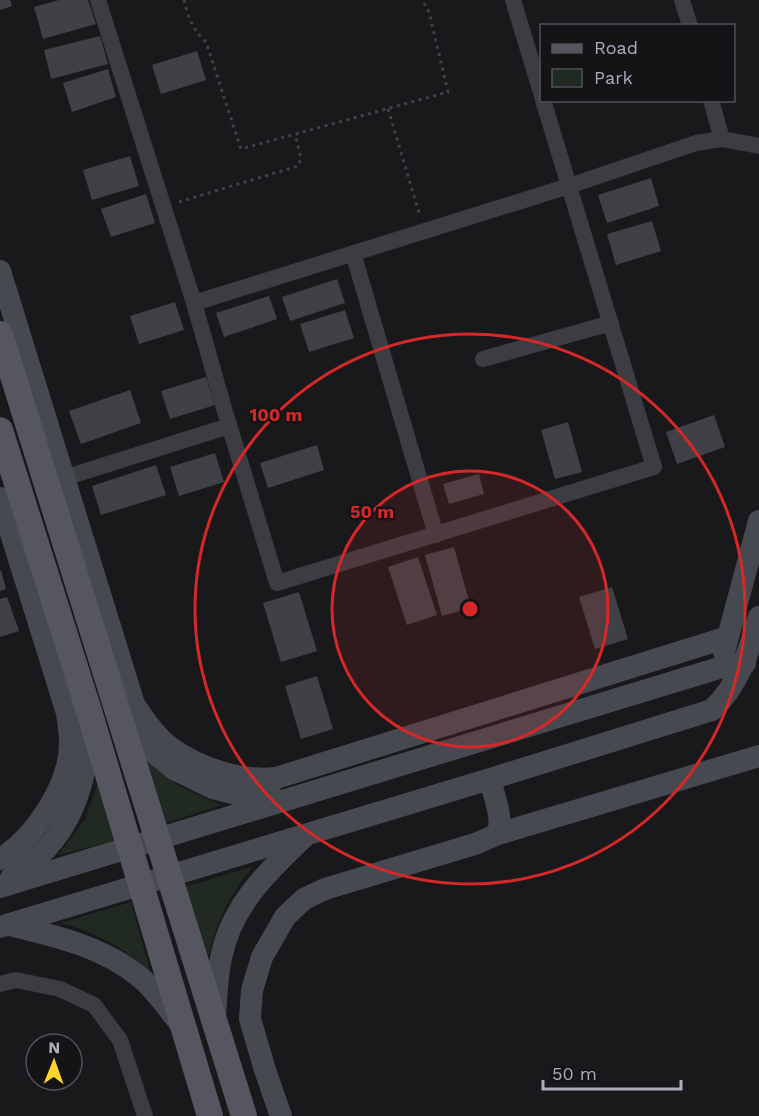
<svg xmlns="http://www.w3.org/2000/svg" width="759" height="1116" viewBox="0 0 759 1116" font-family="'Work Sans',sans-serif">
<rect width="100%" height="100%" fill="#19191c"/>
<path fill="#202a23" d="M146,760L177,785L221,805L166,823Z
M98,783L114,841L58,855L85,820Z
M252,867C229,896 216,922 208,959L185,887Z
M131,902L150,971C121,947 98,933 61,923Z"/>
<path fill="#404146" d="M0,0H10L12,6L0,10Z
M59,0H88L96,24L43,39L34,7Z
M100,36L108,64L51,79L44,50Z
M197,51L206,80L161,94L152,65Z
M108,69L116,97L72,112L63,83Z
M130,156L139,186L92,200L83,170Z
M651,178L659,206L607,223L598,195Z
M146,194L155,223L111,237L101,209Z
M652,221L661,251L616,265L607,234Z
M337,279L345,303L290,321L282,297Z
M269,296L277,319L224,337L216,313Z
M175,302L184,330L139,344L130,316Z
M345,310L354,338L309,352L300,324Z
M206,377L215,405L170,419L161,391Z
M130,390L141,423L81,444L69,411Z
M714,415L725,447L677,464L666,432Z
M568,422L582,472L555,479L541,430Z
M317,445L324,470L268,488L260,463Z
M215,453L224,482L179,496L170,467Z
M156,465L166,495L101,515L92,486Z
M479,474L484,494L449,504L443,484Z
M454,547L471,608L442,616L425,555Z
M418,557L437,615L407,625L388,567Z
M1,570L6,589L0,591V571Z
M612,587L628,639L595,649L579,597Z
M299,592L317,651L281,662L263,603Z
M7,597L19,631L0,637V599Z
M317,676L333,729L301,739L285,686Z"/>
<g fill="none" stroke-linecap="round" stroke-linejoin="round">
<path stroke="#404148" stroke-width="3" stroke-dasharray="3 4.5" stroke-linecap="butt" d="M184,0C187,15 194,32 206,42L241,149L448,92L429,12L422,0
M388,109L420,216
M179,202L298,166L301,158L295,134"/>
<path stroke="#3c3c43" stroke-width="16" d="M98,0L194,303L223,405L277,583L654,467L543,100
M513,0L542,96
M682,0L690,26
M711,100L722,139
M353,253L436,535
M194,303L569,186L696,143L722,139L759,146
M483,359L611,323
M64,478L229,426
M0,984L16,980L60,989L94,1005L120,1040L145,1116"/>
<path stroke="#474951" stroke-width="22" d="M0,271L134,704C144,719 155,736 170,747C199,768 240,782 276,778L728,637
M0,498L67,713C68,722 70,732 70,741C71,784 35,838 0,859
M724,652L759,521
M122,727L174,769L213,788L248,797L274,798
M490,779C494,797 503,816 498,834
M11,878C69,841 88,788 89,722
M0,887L719,668L745,663
M10,925C56,936 104,947 141,978C157,991 169,1011 183,1027
M0,927L490,779L712,710C740,683 748,653 759,617
M215,1018C216,998 217,977 221,958C231,906 268,871 304,837
M281,1116L265,1070L250,1019L252,990L262,957L285,917L304,899L325,889L475,844L498,834L759,756"/>
<path stroke="#555660" stroke-width="26" d="M0,334L244,1116
M0,430L89,711L210,1116"/>
</g>
<circle cx="470" cy="609" r="138" fill="#d62828" fill-opacity=".12"/>
<g fill="none" stroke="#d62828" stroke-width="3">
<circle cx="470" cy="609" r="138"/>
<circle cx="470" cy="609" r="275"/>
</g>
<circle cx="470" cy="609" r="9" fill="#d62828" stroke="#141417" stroke-width="3"/>
<g font-size="18" text-anchor="middle" font-weight="bold" fill="#d62828" stroke="#141417" stroke-width="5" stroke-linejoin="round" paint-order="stroke">
<text x="276" y="421">100 m</text>
<text x="372" y="518">50 m</text>
</g>
<rect x="540" y="24" width="195" height="78" fill="#141417" stroke="#505259" stroke-width="1.5"/>
<rect x="552" y="44" width="30" height="9" fill="#555660" stroke="#505259" stroke-width="1.5"/>
<text x="594" y="54" font-size="18" fill="#aaaebc">Road</text>
<rect x="552" y="69" width="30" height="18" fill="#202a23" stroke="#505259" stroke-width="1.5"/>
<text x="594" y="84" font-size="18" fill="#aaaebc">Park</text>
<g transform="translate(54 1062) rotate(1)"><circle r="28" fill="#141417" stroke="#505259" stroke-width="1.5"/>
<path d="M0-4.5L10 22L0 15L-10 22Z" fill="#ffd32e"/>
<text y="-9" font-size="16" font-weight="bold" text-anchor="middle" fill="#aaaebc">N</text>
</g>
<path d="M543 1080v9h138v-9" fill="none" stroke="#aaaebc" stroke-width="3"/>
<text x="552" y="1080" font-size="18" fill="#aaaebc" stroke="#141417" stroke-width="4.5" paint-order="stroke">50 m</text>
</svg>
